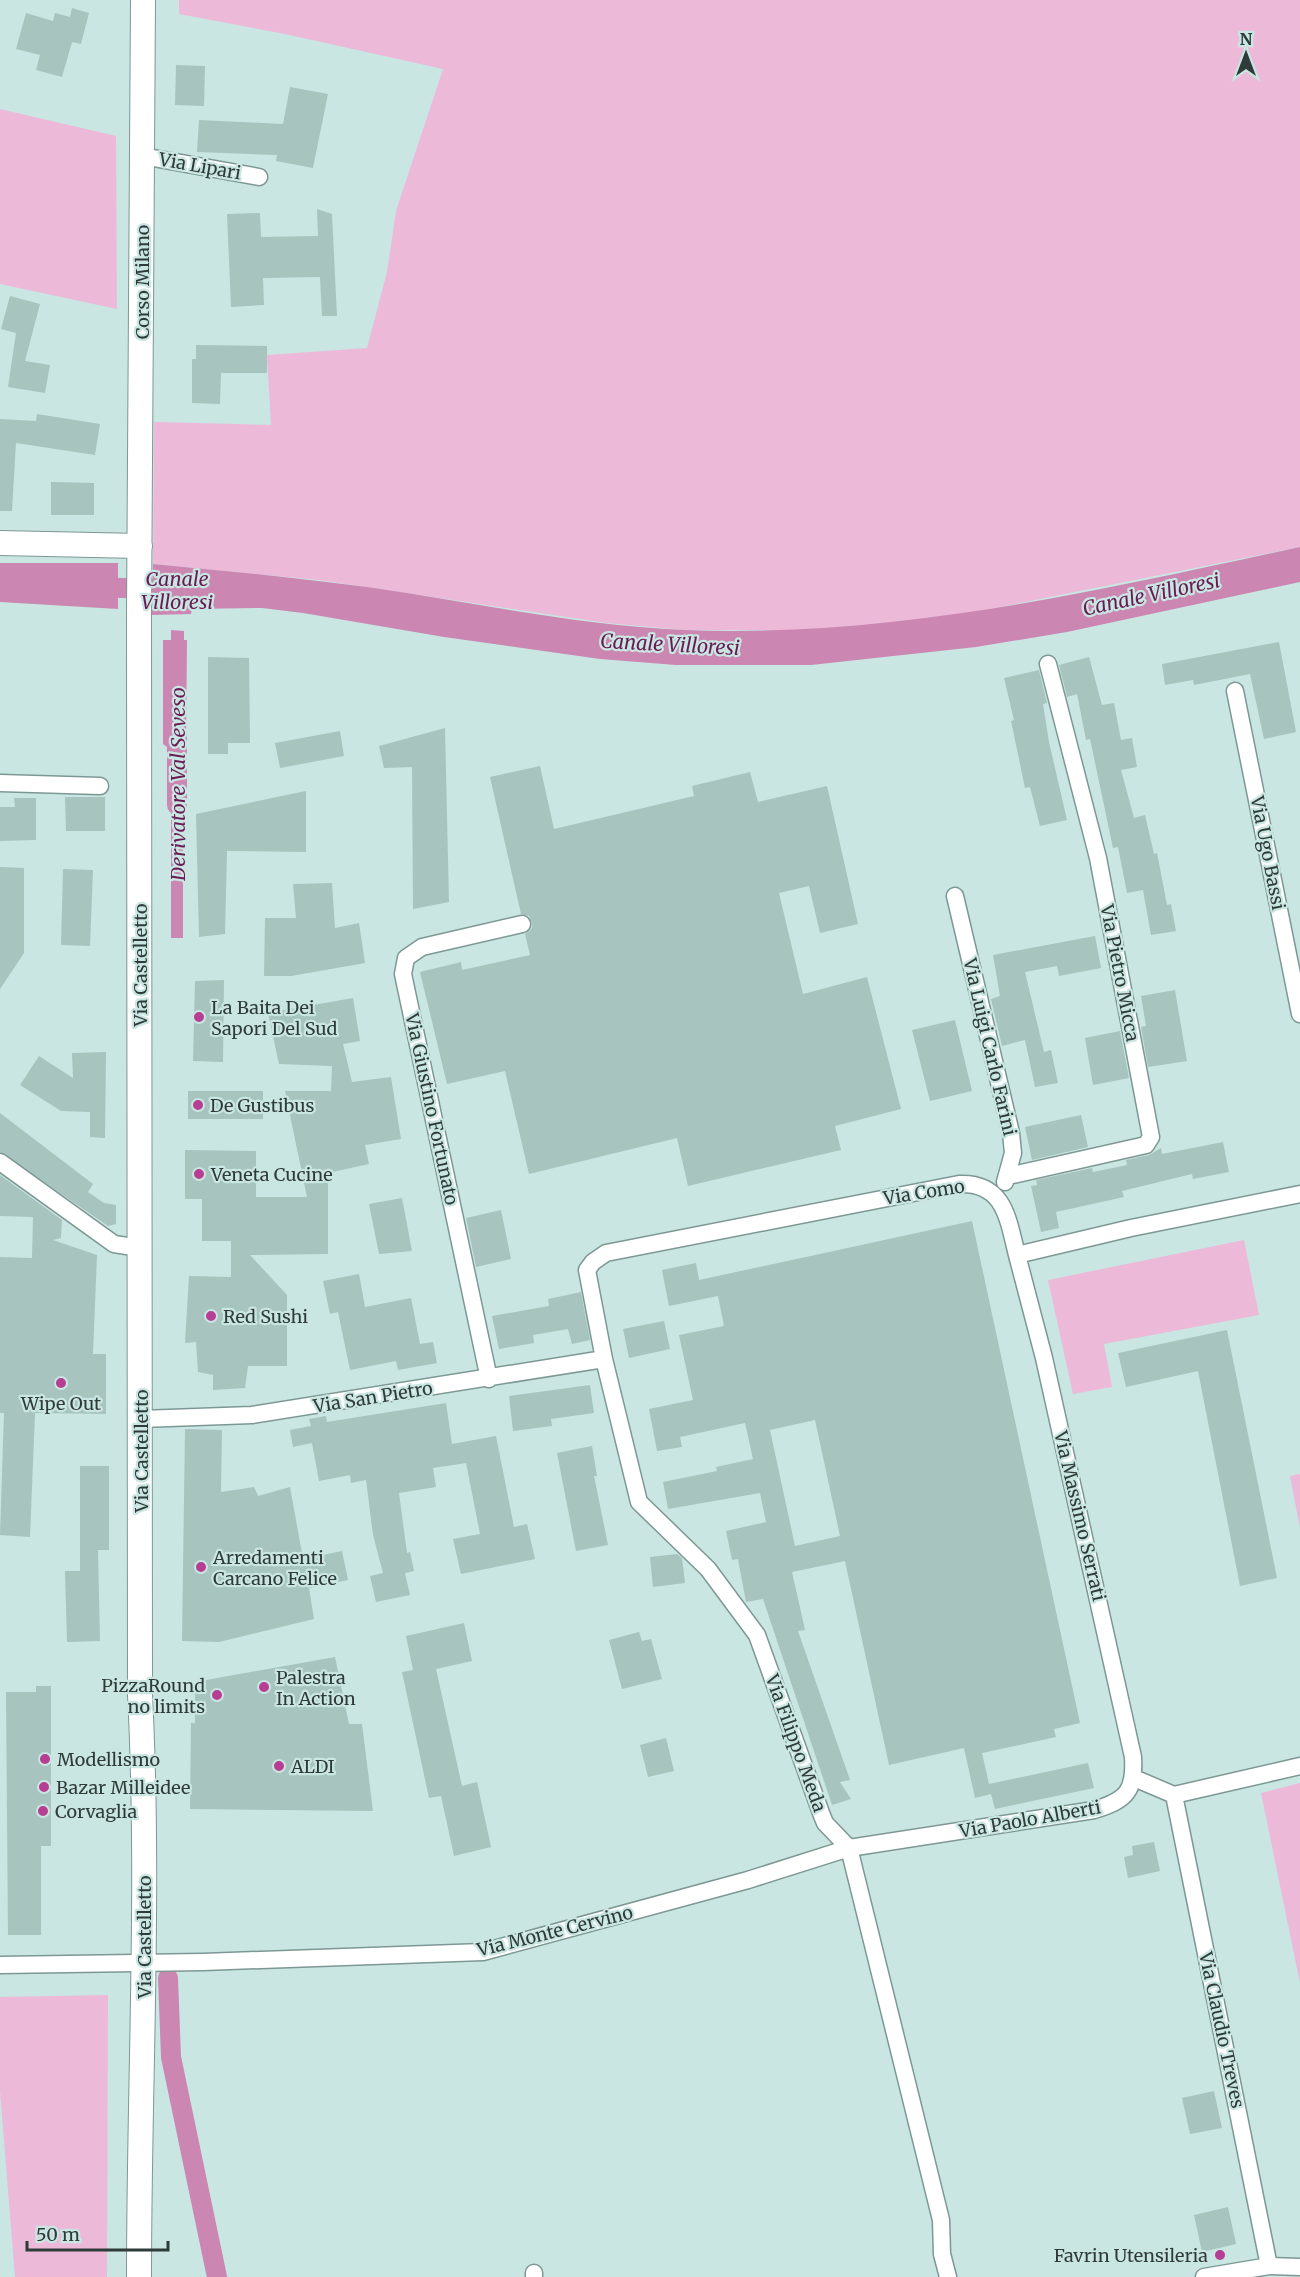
<svg xmlns="http://www.w3.org/2000/svg" width="1300" height="2277" viewBox="0 0 1300 2277" font-family="Merriweather,serif">
<rect width="100%" height="100%" fill="#c9e6e2"/>
<path fill="#ecb9d9" d="M179,0H1300V547L980,611L869,626L800,630H683L607,623L319,580L153,564L154,422L271,425L267,355L367,348L387,272L396,211L443,69L285,34L179,14Z
M0,109L116,136L117,309L0,284Z
M1244,1240L1259,1315L1104,1344L1112,1387L1073,1394L1048,1280Z
M1300,1474V1528L1290,1476Z
M1300,1783V1983L1261,1793Z
M108,1995L107,2277H15L0,2091V1997Z"/>
<path fill="#cb87b2" d="M1300,547V582L1067,632L976,647L811,665H676L600,659L444,637L303,613L262,608L192,609L191,614L152,615L153,564C238,572 323,580 407,593C499,608 592,626 684,630C896,638 1095,591 1300,547Z
M0,563H118V609L0,602Z
M171,630L184,631V640H187L186,746L180,750V765L171,762V750L163,744V640H171Z
M175,778H180V798H183V938H171V781Z"/>
<path fill="#c9e6e2" d="M118,563H121V609H118Z"/>
<g fill="none" stroke-linecap="round" stroke-linejoin="round">
<path stroke="#cb87b2" stroke-width="20" d="M93,587L153,589
M177,738V805
M168,1978L171,2057L217,2277"/>
</g>
<path fill="#a7c4bf" fill-rule="evenodd" d="M72,8L89,13L81,44L72,42L62,77L36,70L40,55L16,49L26,13L53,21L55,13L70,17Z
M176,65L205,66L204,106L175,105Z
M290,87L328,94L313,168L276,161L277,155L197,152L199,120L283,124Z
M317,209L332,214L337,316H322L320,277L263,278L264,305L231,307L227,214L260,213L261,237L318,236Z
M10,296L40,304L25,361L50,365L45,393L8,387L16,333L1,329Z
M196,345L267,346V373H221L220,404L192,403V359H196Z
M37,414L100,424L95,455L16,443L12,511H0V419L36,421Z
M51,482L94,483V515H51Z
M1279,642L1296,732L1264,739L1250,674L1194,685L1193,680L1165,685L1162,664Z
M208,657L249,658L250,743H228V754H208Z
M1089,657L1102,705L1114,703L1121,740L1132,738L1137,767L1121,770L1134,818L1145,815L1154,854L1157,853L1167,905L1171,904L1176,931L1151,935L1143,890L1127,893L1118,847L1113,848L1090,739L1086,740L1077,694L1067,697L1059,665Z
M1039,670L1047,703L1043,704L1049,742L1067,820L1040,826L1030,787L1025,788L1011,721L1014,720L1004,678Z
M445,728L449,902L413,909L412,767L384,768L379,746Z
M340,731L344,756L280,768L275,743Z
M540,766L554,829L694,796L692,786L750,772L758,802L827,786L858,924L820,933L809,886L779,893L803,994L867,977L901,1109L835,1126L841,1150L688,1186L677,1138L529,1174L505,1071L447,1084L420,972L461,962L462,970L530,955L525,934L532,928V922L529,916L521,914L490,777Z
M306,791V852L227,851L225,934L199,937L196,814Z
M65,797H105V831H66Z
M14,798H36V840L0,841V807H15Z
M0,867L24,868V953L0,989Z
M63,869L93,870L90,946L61,945Z
M332,883L335,928L359,923L365,963L291,976H264L265,918H296L293,884Z
M1095,936L1101,968L1059,976L1057,966L1025,972L1044,1052L1051,1050L1058,1083L1035,1087L1025,1040L1002,1046L991,999L1000,996L993,955Z
M224,980L223,1062L193,1061L195,981Z
M1175,990L1187,1061L1148,1067L1141,1027L1146,1026L1141,996Z
M353,998L360,1041L343,1044L352,1082L391,1077L401,1139L365,1145L369,1164L328,1173V1254L250,1255L287,1295V1366H248L245,1388L213,1390V1375L198,1372L196,1342L185,1343L189,1276L231,1277V1241H202V1199H185V1150L256,1151V1197H307L285,1091H331L332,1066L279,1064L268,1013Z
M955,1020L972,1091L930,1101L912,1030Z
M1120,1031L1129,1078L1093,1085L1085,1038Z
M106,1052L105,1138L90,1137V1112L61,1111L20,1085L39,1056L73,1078L72,1053Z
M188,1091H263V1119H188Z
M0,1113L93,1184L88,1192L104,1203L116,1205V1224L108,1226L0,1152Z
M1081,1115L1088,1147L1032,1160L1025,1127Z
M1223,1142L1229,1172L1193,1179L1192,1174L1122,1191L1124,1197L1056,1212L1059,1228L1041,1232L1031,1186L1037,1185L1036,1180L1092,1168L1093,1172L1127,1165L1126,1160L1149,1155L1161,1148L1162,1154Z
M0,1175L62,1220L61,1238L53,1240L97,1255L93,1354H106V1414L35,1413L30,1537L0,1535L4,1413H0V1257L32,1258L33,1217L0,1216Z
M402,1198L412,1251L379,1254L369,1204Z
M501,1210L511,1259L476,1267L466,1218Z
M972,1221L1080,1723L1054,1729L1056,1737L982,1753L989,1784L1088,1763L1094,1788L995,1809L991,1794L975,1798L964,1748L889,1765L845,1561L792,1572L805,1630L798,1631L850,1780L840,1782L851,1799L832,1805L763,1599L746,1602L738,1559L732,1560L726,1531L766,1522L760,1493L668,1509L663,1482L717,1471L716,1467L753,1459L745,1423L680,1437L682,1447L657,1451L649,1409L693,1400L679,1335L724,1326L718,1296L669,1306L662,1270L696,1263L699,1280ZM815,1420L840,1536L795,1546L770,1430Z
M359,1274L365,1307L411,1298L420,1344L433,1342L437,1363L398,1370L396,1361L350,1370L338,1312L330,1314L323,1281Z
M581,1292L590,1340L572,1344L568,1329L533,1335L534,1343L499,1349L492,1316L549,1306L548,1299Z
M664,1321L670,1349L629,1358L623,1329Z
M1227,1330L1277,1578L1240,1586L1198,1371L1126,1387L1118,1353Z
M590,1385L594,1413L551,1419L552,1426L513,1431L509,1396Z
M446,1403L452,1444L496,1436L514,1527L527,1524L535,1559L461,1574L453,1539L480,1534L466,1463L433,1468L436,1487L399,1493L407,1553L410,1552L414,1571L405,1573L410,1595L376,1602L370,1576L383,1573L373,1535L366,1480L351,1483L350,1475L319,1481L312,1443L293,1447L290,1430L311,1426L309,1419L326,1416L327,1422Z
M185,1429L222,1430L221,1492L254,1487L258,1496L290,1487L303,1559L342,1551L348,1580L309,1588L314,1619L219,1642L182,1641Z
M592,1446L597,1476H594L608,1545L576,1551L557,1453Z
M80,1466H109V1550H98L100,1641L67,1642L65,1571H80Z
M677,1554L682,1558L685,1583L653,1587L650,1557Z
M464,1623L472,1661L436,1669L462,1786L477,1782L491,1847L454,1856L441,1796L429,1798L402,1672L413,1670L406,1636Z
M639,1632L642,1641L651,1639L662,1679L622,1689L609,1640Z
M335,1657L349,1724H362L373,1811L190,1809L191,1723H195V1682Z
M36,1686H51V1846H41V1935H8L6,1692H36Z
M666,1738L674,1771L648,1777L640,1745Z
M1154,1842L1160,1871L1128,1878L1124,1857L1133,1855L1132,1846Z
M1214,2091L1222,2128L1190,2134L1182,2098Z
M1228,2207L1236,2244L1202,2252L1194,2215Z"/>
<g fill="none" stroke-linecap="round" stroke-linejoin="round">
<g stroke="#7d9894" stroke-width="19">
<path id="street" d="M142,156L259,177
M1235,691L1300,1014
M0,783L100,786
M955,896L1011,1133L1013,1153L1005,1182
M0,1162L114,1244L140,1248
M1008,1176L1146,1145L1151,1137L1098,858L1048,664
M489,1379L403,974L406,958L422,947L522,924
M141,1419L252,1415L604,1359
M1134,1778L1174,1795L1300,1766
M1174,1795L1269,2266
M0,1965L203,1962L483,1952L748,1880L849,1848L1094,1810C1127,1800 1135,1791 1133,1757L1044,1358L1017,1255
M534,2273V2277
M948,2277L942,2254L941,2220L849,1848L825,1823L821,1813L757,1635L708,1569L639,1502L604,1359L587,1270L593,1262L606,1253L959,1184C1005,1182 1008,1220 1017,1255L1131,1228L1300,1194
M1204,2277L1269,2266L1300,2267"/>
</g>
<g stroke="#7d9894" stroke-width="26">
<path id="secondary" d="M0,543L140,546
M139,2277C139,2083 150,1889 140,1695L139,613L143,0"/>
</g>
<use href="#street" stroke="#fff" stroke-width="16"/>
<use href="#secondary" stroke="#fff" stroke-width="24"/>
</g>
<g fill="#b63e93" stroke="#c9e6e2" stroke-width="2">
<circle cx="199" cy="1017" r="6"/>
<circle cx="198" cy="1105" r="6"/>
<circle cx="199" cy="1174" r="6"/>
<circle cx="211" cy="1316" r="6"/>
<circle cx="61" cy="1383" r="6"/>
<circle cx="201" cy="1567" r="6"/>
<circle cx="264" cy="1687" r="6"/>
<circle cx="217" cy="1695" r="6"/>
<circle cx="45" cy="1759" r="6"/>
<circle cx="279" cy="1766" r="6"/>
<circle cx="44" cy="1787" r="6"/>
<circle cx="43" cy="1811" r="6"/>
<circle cx="1220" cy="2255" r="6"/>
</g>
<g text-anchor="middle" dominant-baseline="central" stroke-width="4.5" stroke-linejoin="round" paint-order="stroke">
<g font-size="18" fill="#2f3b39" stroke="#c9e6e2">
<text transform="translate(200 166) rotate(10)">Via Lipari</text>
<text transform="translate(142 282) rotate(-90)">Corso Milano</text>
<text transform="translate(1268 853) rotate(79)">Via Ugo Bassi</text>
<text transform="translate(140 965) rotate(-90)">Via Castelletto</text>
<text transform="translate(1120 973) rotate(79)">Via Pietro Micca</text>
<text transform="translate(990 1047) rotate(77)">Via Luigi Carlo Farini</text>
<text transform="translate(432 1109) rotate(78)">Via Giustino Fortunato</text>
<text transform="translate(924 1192) rotate(-9)">Via Como</text>
<text transform="translate(373 1397) rotate(-9)">Via San Pietro</text>
<text transform="translate(141 1451) rotate(-90)">Via Castelletto</text>
<text transform="translate(1080 1516) rotate(77)">Via Massimo Serrati</text>
<text transform="translate(796 1743) rotate(70)">Via Filippo Meda</text>
<text transform="translate(1030 1819) rotate(-10)">Via Paolo Alberti</text>
<text transform="translate(555 1931) rotate(-14)">Via Monte Cervino</text>
<text transform="translate(144 1937) rotate(-90)">Via Castelletto</text>
<text transform="translate(1222 2030) rotate(78)">Via Claudio Treves</text>
</g>
<g font-size="18" fill="#2f3b39" stroke="#c9e6e2" text-anchor="start">
<text x="211" y="1007">La Baita Dei<tspan x="211" dy="21">Sapori Del Sud</tspan></text>
<text x="210" y="1105">De Gustibus</text>
<text x="211" y="1174">Veneta Cucine</text>
<text x="223" y="1316">Red Sushi</text>
<text x="61" y="1403" text-anchor="middle">Wipe Out</text>
<text x="213" y="1557">Arredamenti<tspan x="213" dy="21">Carcano Felice</tspan></text>
<text x="276" y="1677">Palestra<tspan x="276" dy="21">In Action</tspan></text>
<text x="205" y="1685" text-anchor="end">PizzaRound<tspan x="205" dy="21">no limits</tspan></text>
<text x="57" y="1759">Modellismo</text>
<text x="291" y="1766">ALDI</text>
<text x="56" y="1787">Bazar Milleidee</text>
<text x="55" y="1811">Corvaglia</text>
<text x="1208" y="2255" text-anchor="end">Favrin Utensileria</text>
</g>
<g font-size="20" font-style="italic" fill="#6a1b54" stroke="#c9e6e2">
<text x="177" y="578">Canale<tspan x="177" dy="23">Villoresi</tspan></text>
<text transform="translate(1151 594) rotate(-12)">Canale Villoresi</text>
<text transform="translate(670 644) rotate(3)">Canale Villoresi</text>
<text transform="translate(177 784) rotate(-90)">Derivatore Val Seveso</text>
</g>
</g>
<g transform="translate(1246 54)" stroke="#c9e6e2" stroke-width="4.5" paint-order="stroke">
<path d="M0-4.5L10 22L0 15L-10 22Z" fill="#2f3b39"/>
<text y="-9" font-size="16" font-weight="bold" text-anchor="middle" fill="#2f3b39">N</text>
</g>
<path d="M27 2241v9h141v-9" fill="none" stroke="#2f3b39" stroke-width="3"/>
<text x="36" y="2241" font-size="18" fill="#2f3b39" stroke="#c9e6e2" stroke-width="4.5" paint-order="stroke">50 m</text>
</svg>
